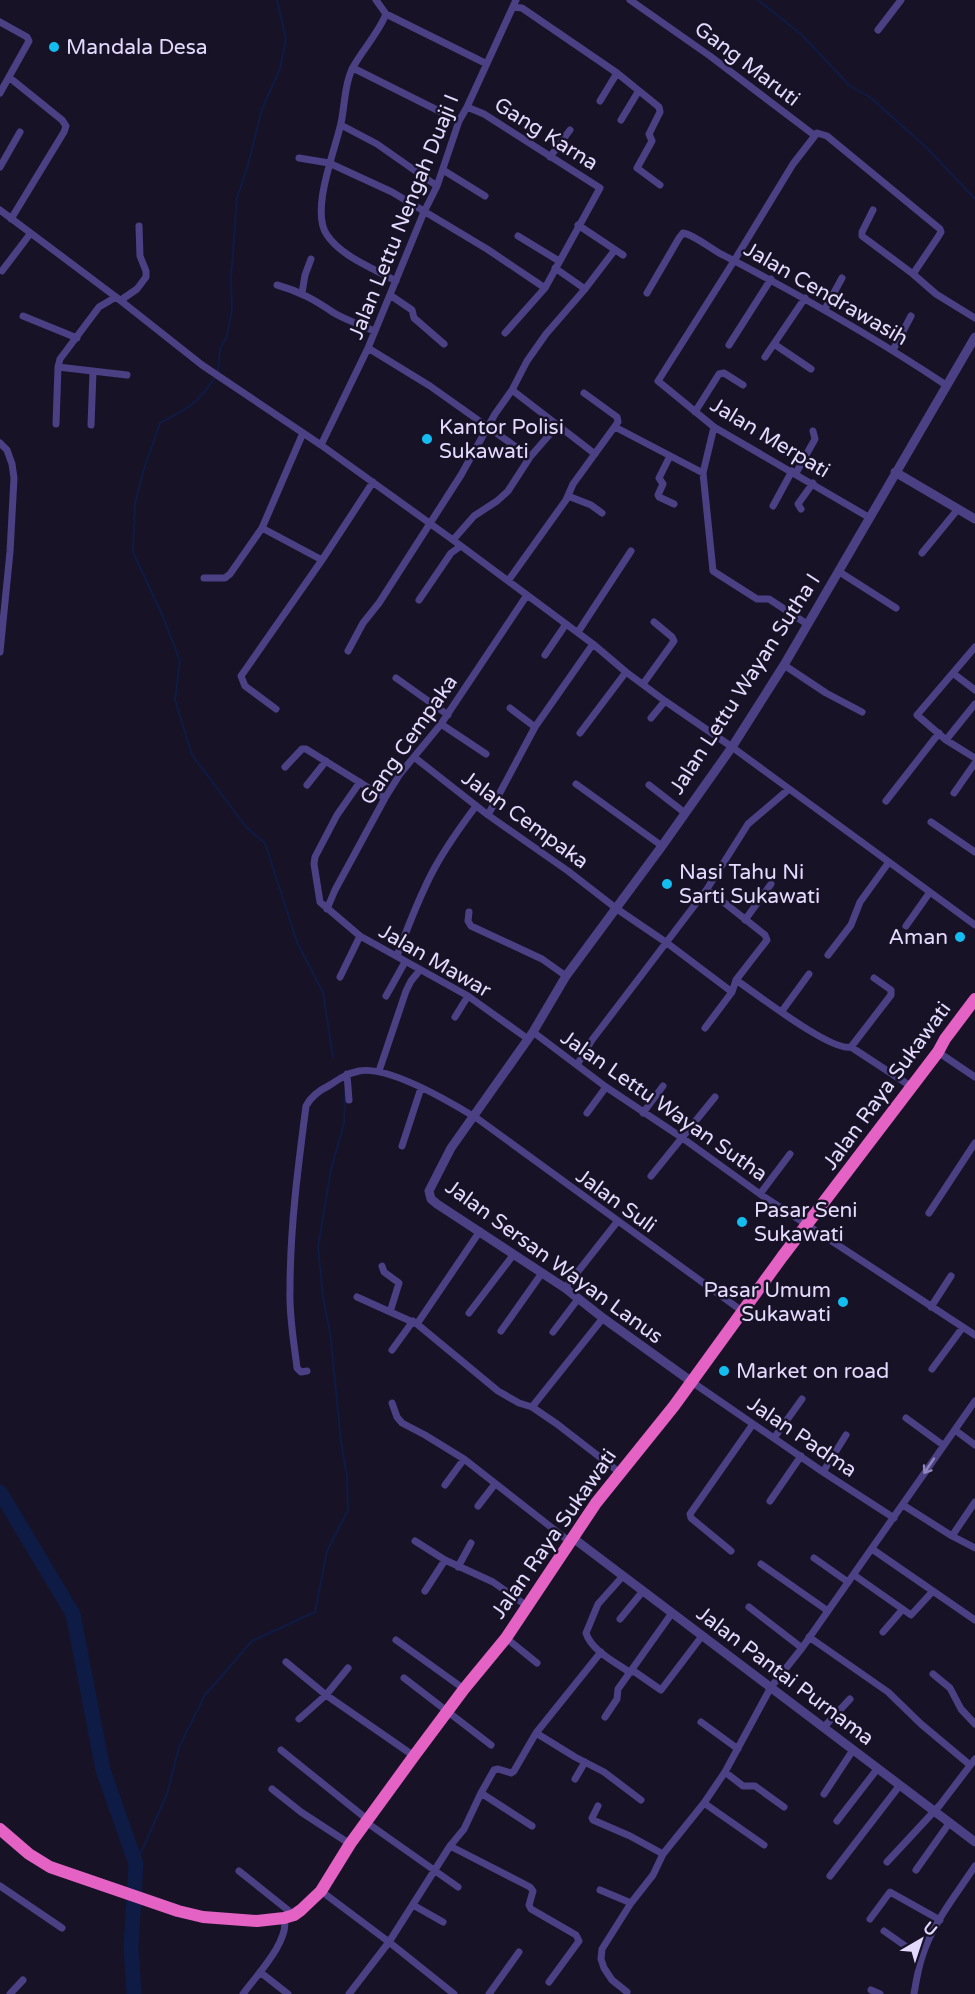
<svg xmlns="http://www.w3.org/2000/svg" width="975" height="1994" viewBox="0 0 975 1994" font-family="'Varela Round',sans-serif">
<rect width="100%" height="100%" fill="#181227"/>
<g fill="none" stroke-linecap="round" stroke-linejoin="round">
<path stroke="#0e1b44" stroke-width="2" d="M758,0L802,35L849,85L871,98L927,148L975,199
M218,372L220,349L227,336L232,310L231,279L237,198L248,165L262,109L280,69L286,39L277,0
M215,377C199,403 187,409 160,423L143,472L135,504L133,552L164,619L180,661L175,700L192,755L246,827L265,843L297,942L323,993L333,1057
M136,1864L167,1794L179,1747L205,1695L252,1641L315,1612L327,1551L348,1510L347,1477L341,1441L330,1332L323,1297L318,1247L331,1169L344,1124L345,1091"/>
<path stroke="#0e1b44" stroke-width="15" d="M0,1492L73,1614L103,1770L136,1864L131,1947L134,1994"/>
<path stroke="#4b4083" stroke-width="7" d="M376,0L386,14C378,34 362,50 352,69C344,86 345,105 341,123C335,151 310,211 327,235C342,257 373,268 396,281
M630,0L710,56L814,135
M513,7L522,8L617,73L659,107L660,112L649,134L652,141L637,168L660,185
M386,14L485,63
M0,22L27,37L29,41L0,93
M878,30L901,0
M353,68L459,121
M10,78L62,120L66,126L64,132L11,219
M600,101L617,73
M467,107L484,114L600,188L545,288L505,333
M621,120L638,92
M341,125L377,144L437,186
M550,157L570,130
M299,158L329,163L392,192L487,249L545,288
M0,167L20,132
M443,170L485,196
M0,210L116,297L202,365L321,445L453,540L593,644L626,672L665,701L732,747L975,925
M873,210L862,232V236L913,274L936,294L975,318
M578,225L623,255
M518,236L559,261
M555,268L585,289
M2,271L30,234
M277,285C299,291 315,300 334,313C346,320 361,325 374,331
M302,293L305,275L311,259
M647,293L679,238L683,233C695,235 712,250 723,255C800,295 874,337 946,385
M390,295L412,310L414,318L444,344
M116,297L99,307L60,359L58,367L127,375
M121,300L137,289L146,277V271L140,256L139,226
M825,309L842,278
M23,316L77,338
M774,344L811,369
M729,345L771,279
M368,348L430,386L530,457
M893,350L911,316
M765,357L805,298
M512,390L595,454
M695,412L719,374L724,373L743,385
M56,424L58,367
M91,425L93,372
M615,427L703,473
M714,427L703,473L713,571L757,599H769L807,624
M0,443L7,450L12,464L14,478L10,552L0,652
M321,445L368,348L424,212L437,186L459,121L467,107L516,0
M670,456L659,478L663,484L658,495L659,497L674,504
M796,473L815,439L813,431
M568,496L591,505L602,513
M773,506L792,471
M801,509L798,504L813,483
M870,518L714,427L658,381L734,261L793,164L817,133L827,136L940,229L941,232L938,237L913,274
M262,528L322,560
M453,540L474,516L497,501L508,491L530,457L557,426
M922,553L958,509
M838,571L896,608
M204,578H225L230,574L262,528L303,433
M508,581L566,500L573,484L618,422L617,417L584,393
M419,600L451,553L461,546
M578,632L631,551
M975,647L917,715L946,740L975,758
M348,651L363,623L379,603L461,475L495,414L512,390L527,361L546,334L585,289L614,251
M545,655L566,624
M784,665L826,693L862,712
M954,674L975,690
M396,678L448,715
M643,684L674,641L672,637L654,622
M510,708L535,727
M276,709L245,686L241,676L322,560L373,482
M651,718L665,701
M441,724L486,754
M580,733L626,672
M946,740L975,704
M414,757L488,815L568,871L617,909L667,943L732,992
M285,767L302,749H306L385,798
M360,782L337,815L315,857L314,864L320,902L360,936L468,996L528,1039
M576,784L662,846
M307,785L326,761
M649,785L685,813
M954,793L975,763
M886,801L939,733
M488,815L535,727L593,644
M931,822L975,852
M327,909L335,890L385,798L400,774L441,724L527,595
M469,912L468,921L471,926L542,959L566,976
M745,920L771,884
M906,926L930,892
M828,955L851,925L860,902L889,862
M397,956C408,926 419,897 434,869C446,847 461,826 476,806
M340,977L360,936
M736,980C757,994 831,1052 851,1047L912,1087
M386,996L405,962
M782,1011L809,974
M455,1017L468,996
M705,1028L732,992L736,980L767,940L765,935L707,889
M533,1032L606,1087L681,1137L760,1194L975,1335
M851,1047L891,995V990L874,978
M938,1052L975,1077
M577,1065L592,1040L707,889L748,824L789,789
M379,1071L406,991L411,981L420,970
M347,1074L349,1100
M587,1113L606,1087
M643,1113L663,1086
M402,1146L421,1088
M651,1176L715,1097
M760,1194L790,1154
M929,1213L975,1143
M382,1266L384,1272L399,1283L390,1312
M565,1288L617,1222
M357,1297L417,1324L498,1391L519,1403L532,1407L557,1424L619,1472
M931,1307L951,1276
M469,1313L514,1254
M417,1324L480,1231
M501,1331L542,1273
M553,1332L578,1299
M392,1350L413,1321
M932,1369L963,1327
M307,1371L301,1372L297,1368C294,1342 289,1316 290,1290C290,1228 298,1167 306,1106C311,1096 320,1090 330,1085C339,1079 348,1073 359,1071C389,1065 452,1103 478,1119L742,1311
M692,1382L823,1472L894,1518
M392,1403L397,1417L402,1423L425,1435L464,1459L570,1542
M532,1407L603,1318
M906,1418L943,1445
M955,1430L975,1445
M774,1438L802,1399
M823,1472L846,1435
M445,1485L464,1459
M770,1501L801,1456
M903,1505L952,1536L975,1548
M478,1506L495,1484
M952,1536L975,1502
M415,1541L445,1560L493,1582L527,1606
M872,1549L975,1620
M731,1551L691,1518L690,1514L753,1424
M814,1558L848,1582
M761,1564L828,1611
M458,1567L471,1543
M854,1575L911,1615L933,1591
M623,1576L598,1604L586,1633C591,1650 615,1662 629,1672H635L661,1690L702,1636
M425,1591L445,1560
M749,1607L802,1648
M620,1619L643,1591
M883,1632L902,1610
M809,1637L888,1692L921,1724L970,1765
M506,1638L537,1663
M396,1640L464,1689
M286,1662L326,1695L414,1756
M933,1674L950,1688L961,1709L975,1724
M404,1678L491,1745
M605,1717L617,1699L618,1689L672,1613
M299,1719L326,1695L348,1668
M701,1722L738,1749
M824,1727L850,1699
M536,1733L575,1757L604,1772L641,1800
M281,1750L368,1820
M725,1772L743,1786H755L784,1807
M575,1779L585,1762
M272,1789L301,1812L350,1844
M481,1793L494,1770L498,1769L511,1773L514,1771L536,1733L601,1652
M824,1794L853,1750
M704,1803L764,1845
M598,1806L592,1818L593,1820L630,1836L663,1854
M837,1821L878,1768
M366,1822L458,1887
M450,1846L530,1887L533,1891L529,1905L531,1909L576,1935L579,1941L549,1982
M887,1862L940,1805L975,1759
M916,1870L950,1822
M239,1871L294,1915
M830,1876L900,1785
M0,1886L62,1928
M600,1890L631,1903
M321,1891L389,1942L349,1994
M413,1905L443,1922
M870,1919L890,1892L940,1920
M884,1931L921,1957
M260,1972L288,1994
M871,1990L880,1994
M627,1992L612,1980L604,1968L601,1959L602,1949L631,1903L653,1875L663,1854L704,1803L725,1772L771,1687L802,1648L975,1401
M10,1994L23,1980
M243,1994C255,1977 291,1940 284,1918
M454,1994L389,1942L450,1846L464,1829L481,1793L532,1826
M489,1994L519,1952
M914,1994C916,1982 918,1969 922,1957C932,1924 956,1895 975,1866"/>
<path stroke="#4b4083" stroke-width="9" d="M895,472L975,519
M692,1382L603,1318L565,1288L437,1204L431,1199L429,1191L451,1148L533,1032L566,976L662,846L732,747L784,665L975,337
M573,1538L975,1842"/>
<path stroke="#e462c4" stroke-width="12" d="M0,1829L29,1854L50,1867L178,1911L203,1917L257,1921L284,1918L294,1915L301,1910L321,1891L350,1844L414,1756L464,1689L506,1638L596,1503L674,1406L782,1257L938,1052L945,1039L975,999"/>
</g>
<defs><path id="oneway-shaft" d="M-6 0H5M1.5-3L5.5 0L1.5 3" fill="none" stroke-width="1.6" stroke-linecap="round" stroke-linejoin="round" transform="scale(1.5)"/></defs>
<use stroke="#8f85ba" href="#oneway-shaft" transform="translate(929 1466) rotate(124)"/>
<g fill="#13bdf0" stroke="#181227" stroke-width="2">
<circle cx="54" cy="47" r="6"/>
<circle cx="427" cy="439" r="6"/>
<circle cx="667" cy="884" r="6"/>
<circle cx="960" cy="937" r="6"/>
<circle cx="742" cy="1222" r="6"/>
<circle cx="843" cy="1302" r="6"/>
<circle cx="724" cy="1371" r="6"/>
</g>
<g text-anchor="middle" dominant-baseline="central" stroke-width="5" stroke-linejoin="round" paint-order="stroke">
<g font-size="21" fill="#e3dafd" stroke="#181227" text-anchor="start">
<text x="66" y="47">Mandala Desa</text>
<text x="439" y="427">Kantor Polisi<tspan x="439" dy="24">Sukawati</tspan></text>
<text x="679" y="872">Nasi Tahu Ni<tspan x="679" dy="24">Sarti Sukawati</tspan></text>
<text x="948" y="937" text-anchor="end">Aman</text>
<text x="754" y="1210">Pasar Seni<tspan x="754" dy="24">Sukawati</tspan></text>
<text x="831" y="1290" text-anchor="end">Pasar Umum<tspan x="831" dy="24">Sukawati</tspan></text>
<text x="736" y="1371">Market on road</text>
</g>
<g font-size="21" fill="#e3dafd" stroke="#181227">
<text transform="translate(747 64) rotate(37)">Gang Maruti</text>
<text transform="translate(546 134) rotate(32)">Gang Karna</text>
<text transform="translate(404 217) rotate(-68)">Jalan Lettu Nengah Duaji I</text>
<text transform="translate(826 294) rotate(30)">Jalan Cendrawasih</text>
<text transform="translate(770 438) rotate(31)">Jalan Merpati</text>
<text transform="translate(745 684) rotate(-57)">Jalan Lettu Wayan Sutha I</text>
<text transform="translate(409 740) rotate(-55)">Gang Cempaka</text>
<text transform="translate(525 820) rotate(36)">Jalan Cempaka</text>
<text transform="translate(435 961) rotate(30)">Jalan Mawar</text>
<text transform="translate(887 1086) rotate(-54)">Jalan Raya Sukawati</text>
<text transform="translate(664 1106) rotate(35)">Jalan Lettu Wayan Sutha</text>
<text transform="translate(616 1201) rotate(36)">Jalan Suli</text>
<text transform="translate(554 1262) rotate(36)">Jalan Sersan Wayan Lanus</text>
<text transform="translate(802 1437) rotate(34)">Jalan Padma</text>
<text transform="translate(554 1534) rotate(-55)">Jalan Raya Sukawati</text>
<text transform="translate(785 1676) rotate(37)">Jalan Pantai Purnama</text>
</g>
</g>
<g transform="translate(921 1940) rotate(39)" stroke="#181227" stroke-width="4.5" paint-order="stroke">
<path d="M0-4.5L10 22L0 15L-10 22Z" fill="#e3dafd"/>
<text y="-9" font-size="16" font-weight="bold" text-anchor="middle" fill="#e3dafd">U</text>
</g>
</svg>
